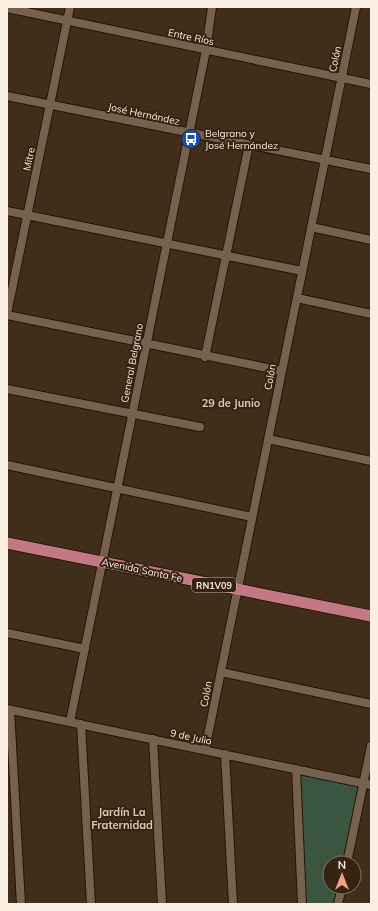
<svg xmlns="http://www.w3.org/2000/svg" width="378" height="911" viewBox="0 0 378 911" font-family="Mulish,sans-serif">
<rect width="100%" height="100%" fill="#402e1b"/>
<path fill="#3a5641" d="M296,769L363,783L347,863H330V887H342L338,904H302Z"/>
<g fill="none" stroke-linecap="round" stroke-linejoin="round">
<g stroke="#261504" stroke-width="10">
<path id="minor" d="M7,8L371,84
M7,96L371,169
M7,211L302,271
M311,227L371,240
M297,298L371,314
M7,314L70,7
M7,315L282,371
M205,357L249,145
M7,389L200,427
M268,439L371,461
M7,465L252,517
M7,633L85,649
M221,672L371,704
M7,709L371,785
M10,710L21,904
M70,722L206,50L212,7
M81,724L91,904
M153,739L162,904
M205,750L356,7
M225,754L233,904
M296,769L302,904
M347,863L371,746
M338,904L342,887"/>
</g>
<g stroke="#261504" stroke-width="13">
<path id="primary" d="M7,543L371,616"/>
</g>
<use href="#minor" stroke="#75614d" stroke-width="8"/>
<use href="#primary" stroke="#c37983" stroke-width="11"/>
</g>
<defs>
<g id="bus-disc" transform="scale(1)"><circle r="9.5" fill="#1a4fb4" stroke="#352411"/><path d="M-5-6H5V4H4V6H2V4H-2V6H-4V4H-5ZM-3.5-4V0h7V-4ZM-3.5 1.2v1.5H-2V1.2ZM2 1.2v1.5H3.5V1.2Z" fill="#fff"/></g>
</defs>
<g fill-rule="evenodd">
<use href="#bus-disc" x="191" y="139"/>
</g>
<g text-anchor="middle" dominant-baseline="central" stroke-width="4" stroke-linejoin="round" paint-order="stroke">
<rect fill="#352411" stroke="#c0b2a5" stroke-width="1" x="192" y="578" width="44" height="14" rx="3"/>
<g font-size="9" font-weight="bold" fill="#fbefe4">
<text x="214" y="585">RN1V09</text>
</g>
<g font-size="10" fill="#fbefe4" stroke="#352411">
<text transform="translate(191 37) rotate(12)">Entre Ríos</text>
<text transform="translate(335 59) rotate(-78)">Colón</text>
<text transform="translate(144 114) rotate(12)">José Hernández</text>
<text transform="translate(29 159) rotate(-78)">Mitre</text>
<text transform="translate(132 363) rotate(-79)">General Belgrano</text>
<text transform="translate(270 377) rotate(-79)">Colón</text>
<text transform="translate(142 570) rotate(12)">Avenida Santa Fe</text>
<text transform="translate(206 694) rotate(-79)">Colón</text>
<text transform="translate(191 737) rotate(12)">9 de Julio</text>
</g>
<g font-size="10" fill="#fbefe4" stroke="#352411" text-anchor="start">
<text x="205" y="133">Belgrano y<tspan x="205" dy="12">José Hernández</tspan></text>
</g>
<g font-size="11" font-weight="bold" fill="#dec7b0" stroke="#352411">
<text x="231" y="403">29 de Junio</text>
<text x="122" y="812">Jardín La<tspan x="122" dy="13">Fraternidad</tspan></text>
</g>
</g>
<rect width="378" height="911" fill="none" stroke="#fbefe4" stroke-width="16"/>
<g transform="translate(342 875)"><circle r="19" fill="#352411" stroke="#847565"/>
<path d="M0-3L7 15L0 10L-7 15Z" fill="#f39f83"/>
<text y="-6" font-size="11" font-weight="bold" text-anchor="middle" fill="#fbefe4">N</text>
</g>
</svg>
